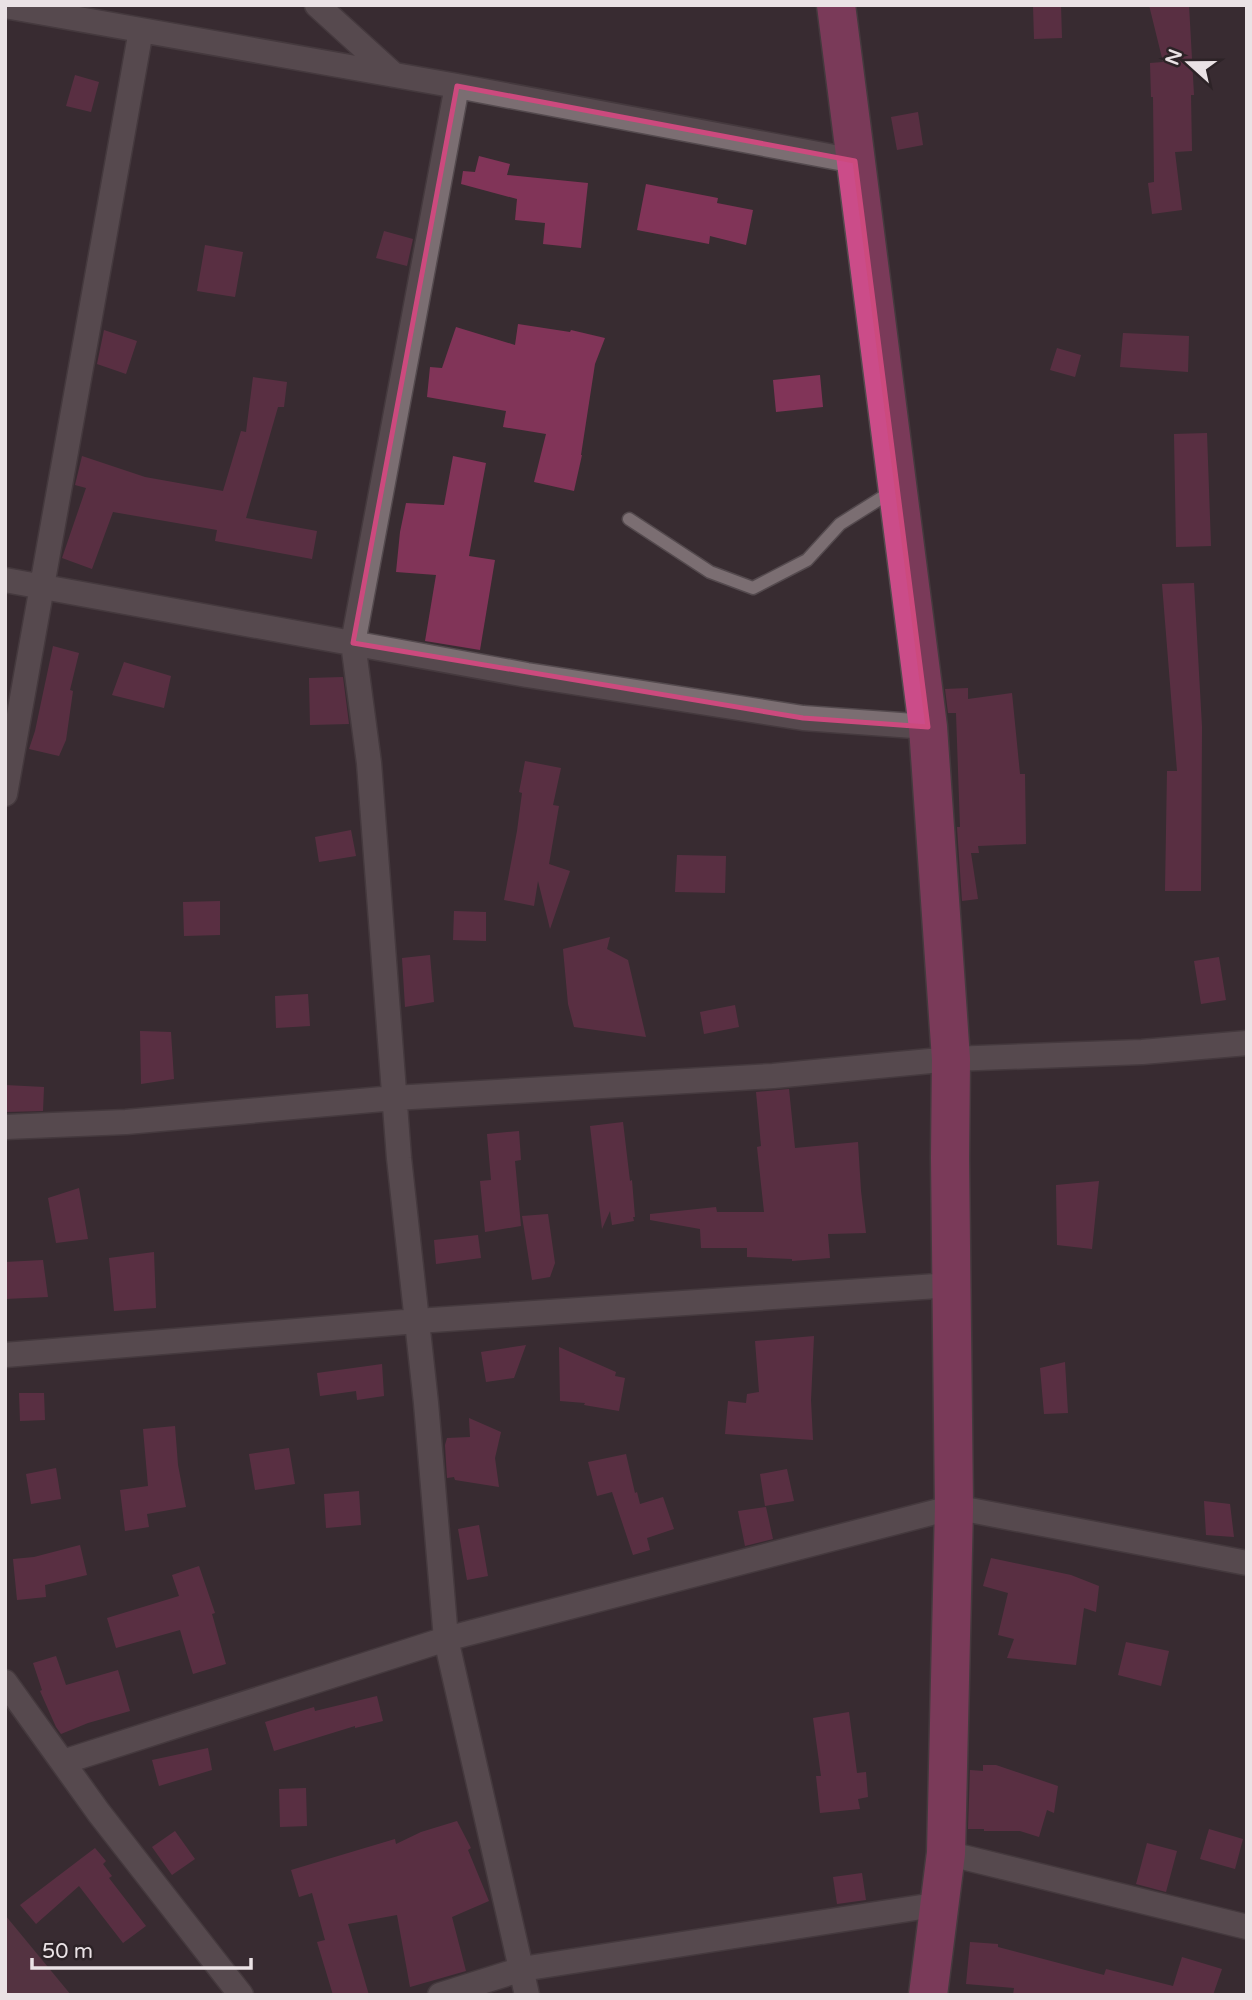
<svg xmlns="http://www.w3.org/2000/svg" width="1252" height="2000" viewBox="0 0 1252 2000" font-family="'Varela Round',sans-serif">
<rect width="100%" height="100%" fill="#382c31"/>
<path fill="#763d56" d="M5,1915L71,1995H5Z"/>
<path fill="#813458" d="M1033,5H1061L1062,38L1034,39Z
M1149,5H1189L1194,95H1191L1192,151L1175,152L1182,210L1152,214L1148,183L1154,182L1153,97H1151L1150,63L1163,62Z
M75,75L99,82L91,112L66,106Z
M918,112L923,145L897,150L891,117Z
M479,156L510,164L507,175L588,183L581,248L543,244L545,223L515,220L517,199L461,184L463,171L475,172Z
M646,184L718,198L717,203L753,210L746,245L710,236L709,244L637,230Z
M384,231L413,239L407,266L376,258Z
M205,245L243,252L235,297L197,291Z
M518,324L570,332L571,330L605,338L595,364L581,455H582L574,491L534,482L546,434L503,427L506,411L427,397L430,367L442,368L456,327L515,345Z
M104,330L137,341L126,374L97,364Z
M1123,333L1189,336L1188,372L1120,367Z
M1057,348L1081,355L1075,377L1050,370Z
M820,375L823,407L776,412L773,380Z
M253,377L287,382L284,407H278L246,518L317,531L312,559L215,541L217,530L113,512L92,569L62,558L86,488L75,485L82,456L145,477L223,491L241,431L246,432Z
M1207,433L1211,546L1176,547L1174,434Z
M453,456L486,463L469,556L495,560L480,650L425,641L436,575L396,572L400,532L406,503L444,505Z
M1194,583L1202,727L1201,891H1165L1167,771H1177L1162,584Z
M53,646L79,653L70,690L73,691L66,740L59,756L29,749L35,731Z
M124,662L171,676L164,708L112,695Z
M343,677L349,724L310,725L309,678Z
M968,688V699L1012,693L1020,774H1025L1026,844L978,846L979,853H971L978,899L962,901L957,827H960L956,713H948L945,689Z
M525,761L561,768L553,805L559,806L549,864L570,871L550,929L538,881L534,906L504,900L517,831L522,793L519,792Z
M351,830L356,856L319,862L315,837Z
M677,855L726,856L725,893L675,892Z
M220,901V935L184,936L183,902Z
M454,911L486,912V941L453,940Z
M610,937L607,949L628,960L646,1037L574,1027L568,1004L563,949Z
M430,955L434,1002L405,1007L402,958Z
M1219,957L1226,1000L1201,1004L1194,961Z
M308,994L310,1026L276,1028L275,996Z
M735,1005L739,1027L704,1034L700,1012Z
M140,1031L171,1032L174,1079L141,1084Z
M5,1085L44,1087L43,1111L5,1112Z
M789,1089L795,1148L858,1142L861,1191L866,1233L828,1234L830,1258L792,1261V1259L747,1257V1248H701L700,1229L650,1220V1214L716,1207L717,1212H764L757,1147L761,1146L756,1092Z
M623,1122L630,1181L632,1180L635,1217H633L634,1221L612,1225L610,1211L602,1229L590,1126Z
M519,1131L521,1160L515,1161L521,1226L485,1232L480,1181L491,1180L487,1134Z
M1099,1181L1092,1249L1057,1245L1056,1185Z
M79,1188L88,1239L56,1243L48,1198Z
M548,1214L555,1263L550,1277L532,1280L522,1216Z
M478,1235L481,1258L436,1264L434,1240Z
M154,1252L156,1308L114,1311L109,1258Z
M43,1260L48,1297L5,1299V1262Z
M814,1336L811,1400L813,1440L725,1434L728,1401L746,1403L747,1394L759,1392L755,1341Z
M526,1345L514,1378L486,1382L481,1352Z
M559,1347L616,1372L615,1376L625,1378L619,1411L584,1405L585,1403L560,1401Z
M1065,1362L1068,1413L1044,1414L1040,1368Z
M382,1364L384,1396L357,1400L356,1391L320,1396L317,1373Z
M19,1393H44L45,1420L20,1421Z
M469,1418L501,1432L495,1458L499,1487L455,1480L454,1477L447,1478L445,1445L447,1438L470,1437Z
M175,1426L178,1465L186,1507L147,1514L149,1527L125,1531L120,1490L148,1486L143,1429Z
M289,1448L295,1484L255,1490L249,1454Z
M626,1454L635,1493L637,1492L640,1504L663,1497L674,1529L647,1538L650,1550L633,1555L612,1492L597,1496L588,1462Z
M56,1468L61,1499L31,1504L26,1474Z
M787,1469L794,1501L765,1506L760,1474Z
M359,1491L361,1525L326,1528L324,1494Z
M1204,1501L1230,1504L1234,1537L1206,1535Z
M766,1507L773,1539L745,1546L738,1511Z
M479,1525L488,1576L467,1580L458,1529Z
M80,1545L87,1575L45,1585L46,1597L17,1600L13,1559L34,1557Z
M991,1558L1071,1575L1099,1586L1096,1612L1084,1608L1076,1665L1007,1658L1014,1639L998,1635L1008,1593L983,1586Z
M199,1566L215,1613L212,1614L226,1664L193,1674L180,1630L116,1648L107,1618L179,1596L172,1575Z
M1126,1642L1169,1651L1161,1686L1118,1675Z
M56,1656L66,1685L118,1670L130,1711L88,1723L61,1734L56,1727L40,1691L42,1690L33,1663Z
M377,1696L383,1721L355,1728V1726L274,1751L265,1722L314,1707L315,1711Z
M849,1712L857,1773L866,1772L868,1797L858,1799L860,1809L820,1813L816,1776H821L813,1718Z
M208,1748L212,1770L159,1786L152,1760Z
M983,1765H996L1058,1786L1054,1813L1047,1810L1039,1837L1020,1831H984V1829H968L970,1770L983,1771Z
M306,1788L307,1826L280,1827L279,1789Z
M457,1821L471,1848L468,1850L489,1901L452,1917L466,1971L410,1987L397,1915L348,1924L369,1995H333L317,1942L325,1940L312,1893L299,1897L291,1870L395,1839L396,1844L421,1832Z
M1209,1829L1243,1839L1235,1869L1200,1859Z
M175,1831L195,1859L172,1875L152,1847Z
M1147,1843L1177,1851L1166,1892L1136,1884Z
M95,1848L106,1861L103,1864L112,1876L109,1878L146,1926L123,1943L79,1886L36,1924L20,1905Z
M862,1873L866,1900L837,1904L833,1877Z
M970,1942L998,1944V1947L1104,1975L1106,1969L1173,1986L1182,1957L1222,1969L1213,1995H1013L1014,1988L966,1984Z"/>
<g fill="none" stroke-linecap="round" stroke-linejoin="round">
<g stroke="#544a4e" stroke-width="15">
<path id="lane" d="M629,519L710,572L753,588L807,560L840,524L894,490"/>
</g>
<g stroke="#544a4e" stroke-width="27">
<path id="street" d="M317,5L394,75
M5,6L457,86L855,161
M457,86L353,643L369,763L399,1158L426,1403L446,1639L527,1995
M5,580L527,675L803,718L928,727
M5,794L141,30
M5,1127L126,1122L394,1098L773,1076L951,1059L1142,1052L1247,1043
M5,1355L417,1321L952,1285
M5,1682L99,1813L241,1995
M63,1762L446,1639L954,1507L1247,1563
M946,1853L1247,1927
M440,1995L522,1969L941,1904"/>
</g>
<g stroke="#544a4e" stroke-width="41">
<path id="highway" d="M836,5L928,727L951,1059L950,1158L954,1507L946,1853L928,1995"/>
</g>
<use href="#lane" stroke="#7b6e72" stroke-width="12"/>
<use href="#street" stroke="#7b6e72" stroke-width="24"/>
<use href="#highway" stroke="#cb4c89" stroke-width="38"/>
</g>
<path d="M0 0H1252V2000H0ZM457,86L855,161L928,727L803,718L353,643Z" fill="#382c31" fill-opacity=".55" fill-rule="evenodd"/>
<path fill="none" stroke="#cc4a7e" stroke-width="5" stroke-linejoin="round" d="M457,86L855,161L928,727L803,718L353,643Z"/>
<rect width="1252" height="2000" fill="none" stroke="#eae2e5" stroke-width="14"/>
<g transform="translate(1189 63) rotate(291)" stroke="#2d2327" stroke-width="5" paint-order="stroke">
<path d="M0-5L12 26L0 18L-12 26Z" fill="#eae2e5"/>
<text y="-10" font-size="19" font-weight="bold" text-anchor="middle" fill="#eae2e5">N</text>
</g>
<path d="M32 1958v10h219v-10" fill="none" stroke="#eae2e5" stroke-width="3.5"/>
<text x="42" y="1958" font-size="21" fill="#eae2e5" stroke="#2d2327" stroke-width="5" paint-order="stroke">50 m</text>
</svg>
